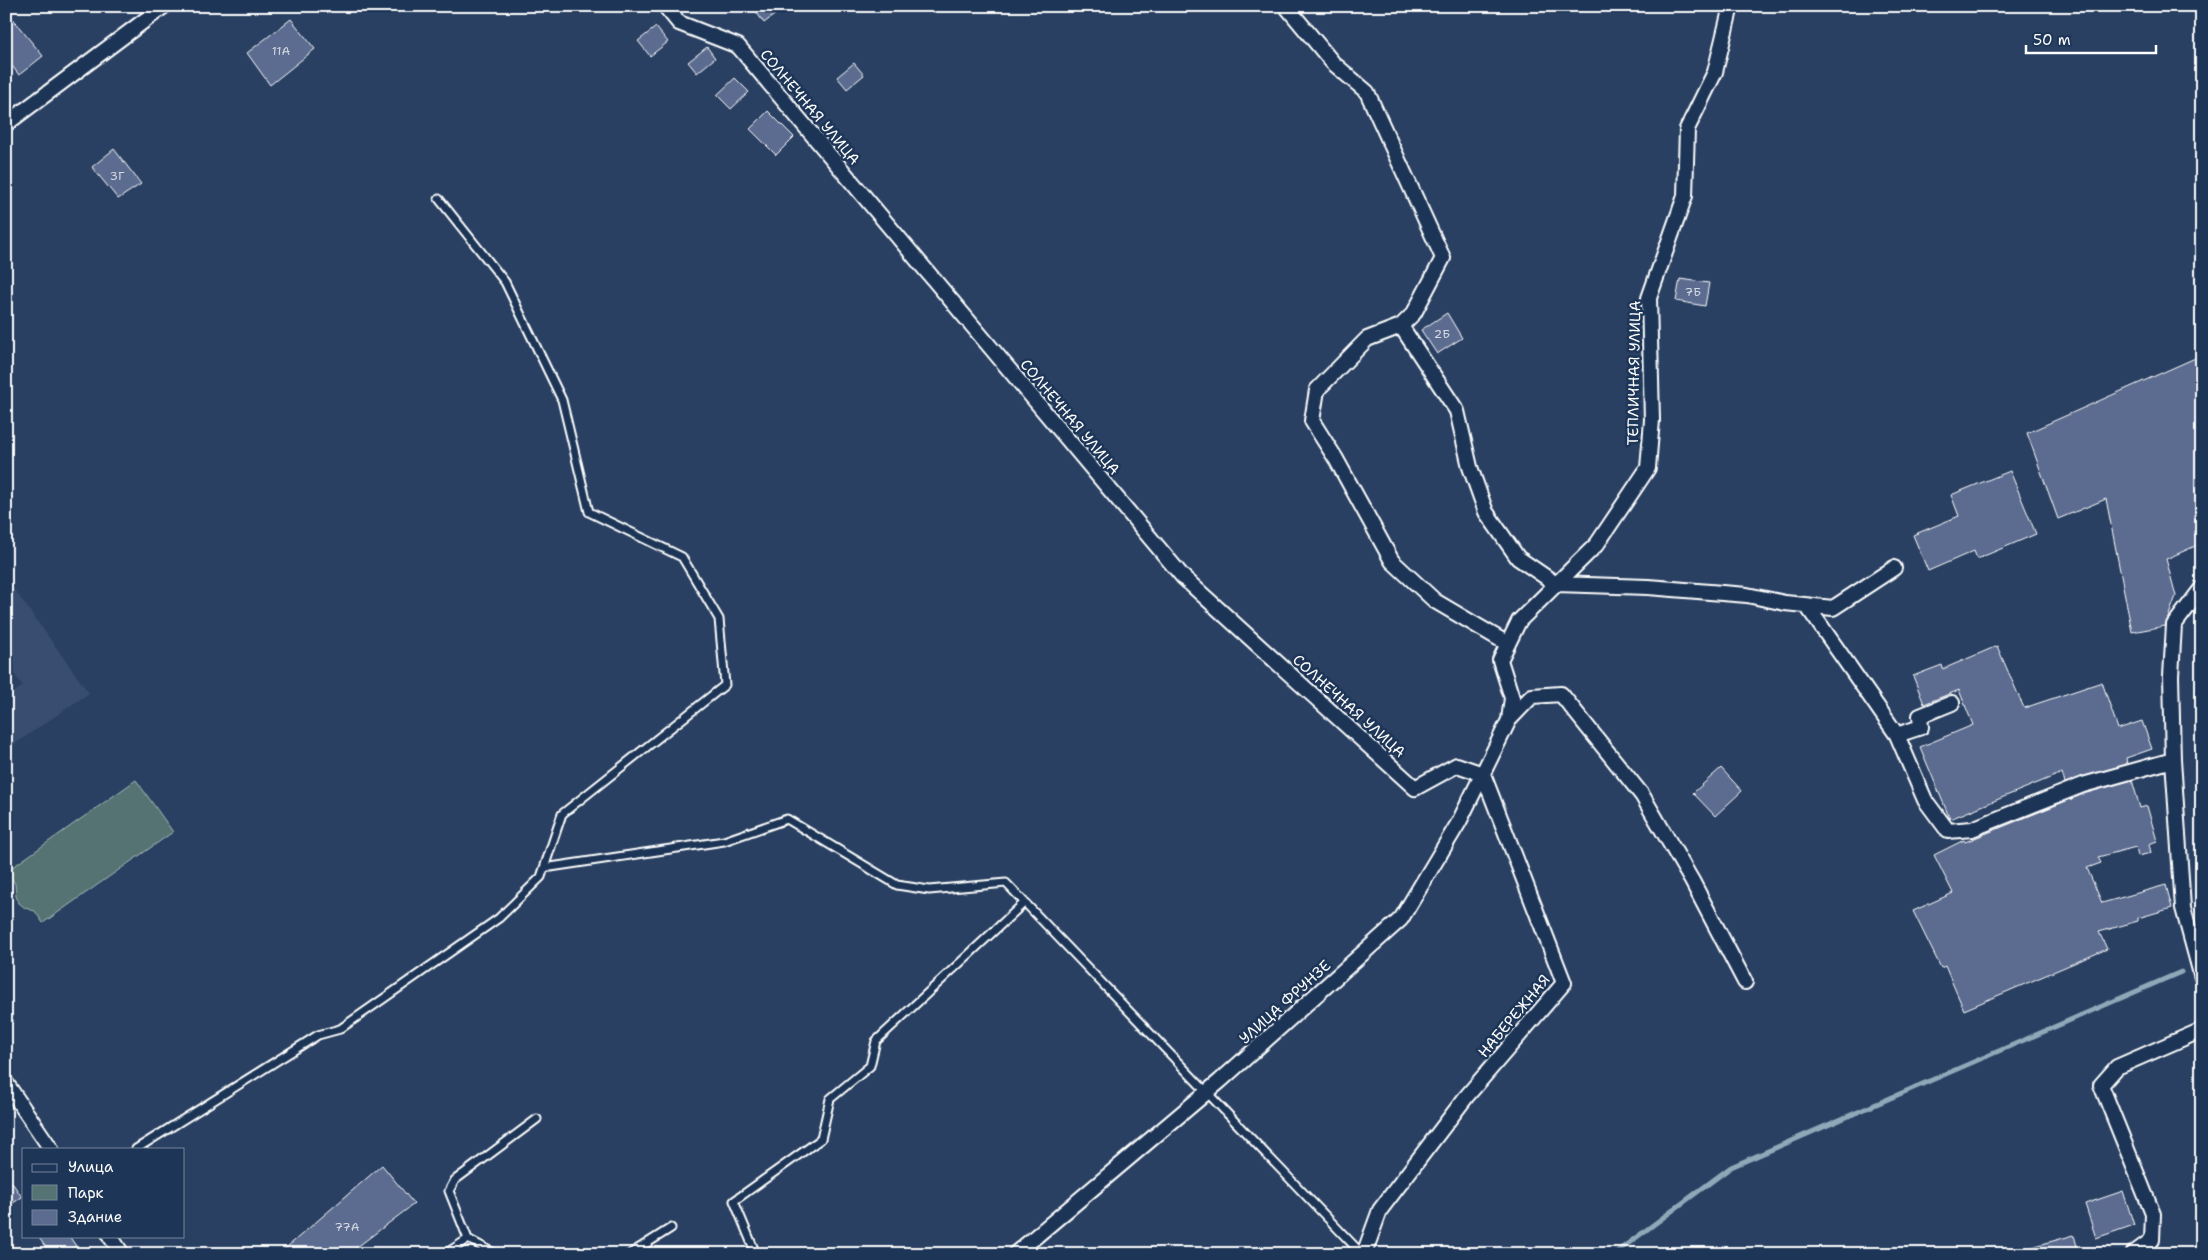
<svg xmlns="http://www.w3.org/2000/svg" width="2208" height="1260" viewBox="0 0 2208 1260" font-family="'Shantell Sans',sans-serif">
<rect width="100%" height="100%" fill="#294062"/>
<filter id="ink" filterUnits="userSpaceOnUse"><feTurbulence type="fractalNoise" baseFrequency=".02" numOctaves="2"/><feDisplacementMap in="SourceGraphic" scale="10" xChannelSelector="R" yChannelSelector="G"/><feConvolveMatrix kernelMatrix="1 2 1 2 8 2 1 2 1" color-interpolation-filters="sRGB"/></filter>
<g filter="url(#ink)">
<path fill="#384d70" d="M6,578L89,693L6,750V698L23,686L6,663Z"/>
<path fill="#557372" stroke="#aab9b8" d="M136,780L173,832L43,923L35,911L25,908L19,903L16,896L15,884L7,871Z"/>
<g fill="none" stroke-linecap="round" stroke-linejoin="round">
<path stroke="#8fa9b9" stroke-width="5" d="M1614,1254L1731,1167L2181,972"/>
</g>
<path fill="#5b6c90" stroke="#fff" d="M752,6H786L764,23Z
M6,11L43,56L19,75L6,58Z
M291,19L315,49L270,85L247,53Z
M656,27L668,42L650,56L638,41Z
M707,47L715,58L697,73L688,62Z
M854,63L864,75L847,89L837,77Z
M735,78L749,92L731,109L717,95Z
M768,111L794,137L776,155L750,129Z
M114,149L141,184L118,199L92,167Z
M1680,279L1709,283L1705,306L1676,301Z
M1447,313L1462,338L1437,354L1421,330Z
M2202,355V543L2166,559L2176,596L2165,626L2132,632L2106,499L2058,519L2027,433Z
M2010,471L2036,534L1977,559L1974,551L1928,571L1913,535L1959,516L1951,495Z
M1997,646L2024,708L2102,682L2118,729L2142,721L2152,749L2126,758L2127,764L2065,783L2062,773L1950,819L1920,747L1973,725L1959,690L1924,704L1913,676L1942,665L1943,669Z
M1721,768L1742,791L1715,816L1693,793Z
M2132,780L2140,808L2147,806L2157,841L2149,844L2151,853L2138,856L2136,847L2098,857L2101,863L2087,868L2102,903L2166,885L2172,908L2138,918V921L2099,932L2107,949L1964,1010L1945,966L1941,968L1913,911L1953,893L1934,855L1964,840L1965,842L2086,793Z
M382,1165L414,1204L348,1254H279Z
M6,1174L22,1197L6,1208Z
M2123,1191L2134,1225L2096,1238L2085,1204Z
M2074,1235L2079,1254H2022L2021,1250Z
M38,1236H69L76,1246L64,1254H50Z"/>
<g fill="none" stroke-linecap="round" stroke-linejoin="round">
<g stroke="#fff" stroke-width="11">
<path id="service" d="M544,868L724,841L787,819L897,885L929,890L1006,883L1362,1254
M136,1149L318,1035L340,1029L499,918L541,877L562,814L725,685L719,619L682,557L589,512L562,400L505,282L439,199
M468,1239L449,1191L455,1180L537,1119
M445,1254L468,1239L496,1254
M630,1254L671,1228
M756,1254L734,1201L821,1139L830,1099L870,1066L876,1041L1024,903"/>
</g>
<g stroke="#fff" stroke-width="18">
<path id="minor" d="M665,6L679,23L738,46L1183,577L1415,788L1457,765L1483,774L1564,983L1466,1097L1380,1210L1364,1254
M1286,6L1333,63L1367,92L1443,258L1414,313L1401,326
M6,124L164,6
M2202,588L2174,625L2171,676L2173,760L2183,908L2202,978
M1807,606L1897,735L1925,800L1948,831L1972,829L2083,785L2173,760
M1508,644L1435,601L1392,561L1336,459L1312,421L1317,390L1367,339L1401,326L1457,411L1470,467L1486,512L1518,558L1556,584L1648,587L1747,595L1785,603L1833,608L1894,568
M1509,720L1512,698L1500,660L1519,621L1597,544L1648,468L1652,420L1649,298L1685,196L1687,129L1715,72L1731,6
M1897,735L1921,727L1920,716L1952,703
M6,1083L51,1149
M110,1236L122,1254
M1015,1254L1220,1081L1401,919L1459,822L1509,720L1532,696L1561,694L1642,795L1692,881L1745,982
M2133,1254L2152,1240L2153,1214L2101,1085L2117,1067L2202,1030"/>
</g>
<use href="#service" stroke="#1d3557" stroke-width="7"/>
<use href="#minor" stroke="#1d3557" stroke-width="14"/>
</g>
</g>
<g text-anchor="middle" dominant-baseline="central" stroke-width="5" stroke-linejoin="round" paint-order="stroke">
<g font-size="12" fill="#d6dae3">
<text x="281" y="51">11А</text>
<text x="117" y="176">3Г</text>
<text x="1693" y="292">7Б</text>
<text x="1442" y="334">2Б</text>
<text x="347" y="1227">77А</text>
</g>
<g font-size="15" fill="#fff" stroke="#1d3557">
<text transform="translate(810 107) rotate(50)">СОЛНЕЧНАЯ УЛИЦА</text>
<text transform="translate(1634 373) rotate(-89)">ТЕПЛИЧНАЯ УЛИЦА</text>
<text transform="translate(1070 417) rotate(50)">СОЛНЕЧНАЯ УЛИЦА</text>
<text transform="translate(1349 706) rotate(42)">СОЛНЕЧНАЯ УЛИЦА</text>
<text transform="translate(1285 1002) rotate(-42)">УЛИЦА ФРУНЗЕ</text>
<text transform="translate(1514 1016) rotate(-50)">НАБЕРЕЖНАЯ</text>
</g>
</g>
<rect width="2208" height="1260" fill="none" stroke="#1d3557" stroke-width="25"/>
<rect x="12" y="12" width="2183" height="1235" fill="none" stroke="#fff" stroke-width="2" filter="url(#ink)"/>
<rect x="22" y="1148" width="162" height="90" fill="#1d3557" stroke="#77869a"/>
<rect x="32" y="1164" width="25" height="8" fill="#1d3557" stroke="#77869a"/>
<text x="68" y="1172" font-size="15" fill="#ffffff">Улица</text>
<rect x="32" y="1185" width="25" height="15" fill="#557372" stroke="#77869a"/>
<text x="68" y="1198" font-size="15" fill="#ffffff">Парк</text>
<rect x="32" y="1210" width="25" height="15" fill="#5b6c90" stroke="#77869a"/>
<text x="68" y="1222" font-size="15" fill="#ffffff">Здание</text>
<path d="M2026 45v8h130v-8" fill="none" stroke="#ffffff" stroke-width="2.5"/>
<text x="2033" y="45" font-size="15" fill="#ffffff" stroke="#1d3557" stroke-width="4" paint-order="stroke">50 m</text>
</svg>
